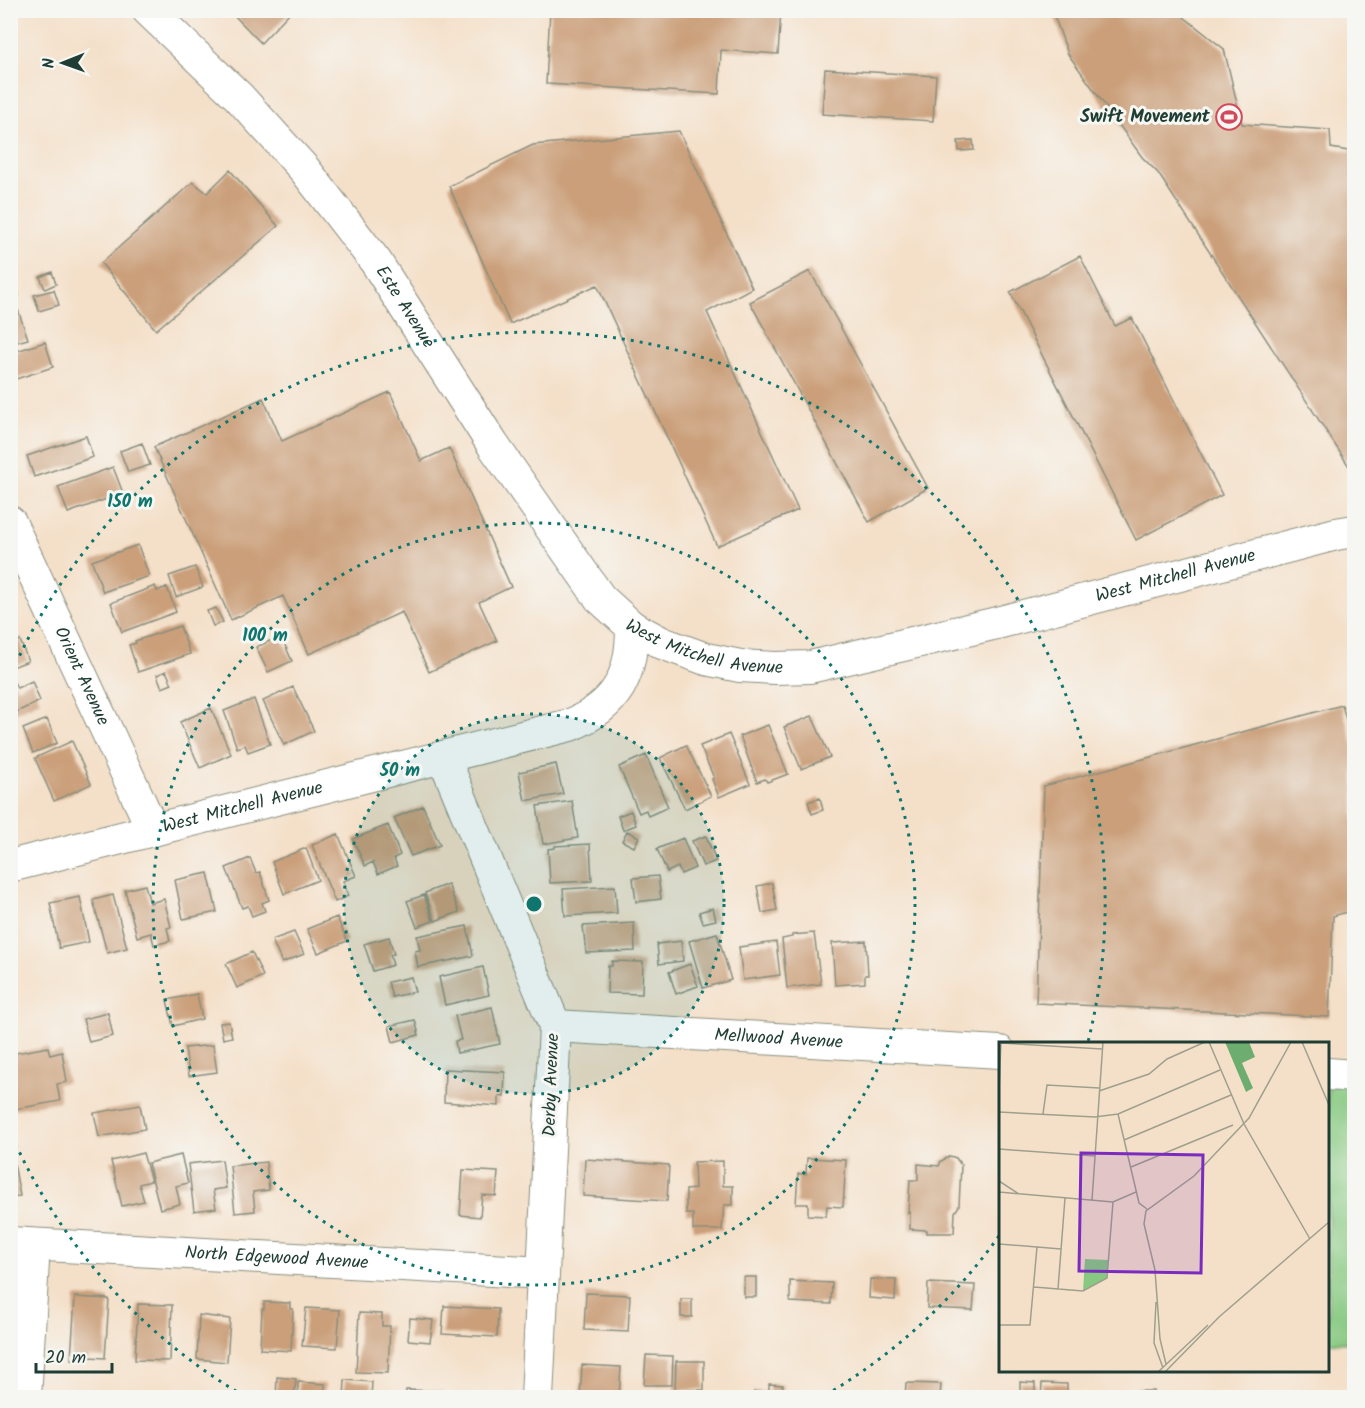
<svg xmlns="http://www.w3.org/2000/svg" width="1365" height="1408" viewBox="0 0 1365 1408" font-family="Kalam,sans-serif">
<rect width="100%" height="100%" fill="#f6f6f2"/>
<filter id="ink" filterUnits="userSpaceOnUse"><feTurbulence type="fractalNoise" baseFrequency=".0167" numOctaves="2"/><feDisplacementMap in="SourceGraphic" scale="12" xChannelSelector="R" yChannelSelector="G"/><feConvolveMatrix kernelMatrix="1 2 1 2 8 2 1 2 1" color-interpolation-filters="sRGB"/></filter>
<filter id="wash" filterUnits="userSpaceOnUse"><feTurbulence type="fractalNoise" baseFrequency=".008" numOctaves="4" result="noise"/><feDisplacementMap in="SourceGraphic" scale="24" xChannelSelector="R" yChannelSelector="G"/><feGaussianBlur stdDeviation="1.35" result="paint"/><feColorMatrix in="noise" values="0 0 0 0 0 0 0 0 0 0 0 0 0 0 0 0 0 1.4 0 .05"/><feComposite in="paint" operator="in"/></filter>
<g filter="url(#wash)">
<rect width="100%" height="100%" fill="#f4e0c9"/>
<path fill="#87c981" stroke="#53835a" stroke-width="1.5" d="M1328,1074L1354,1076V1343L1328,1342Z"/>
<g id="blocks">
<path fill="#ca9f79" d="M229,10H292L261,43Z
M550,10H781L778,54L721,50L719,94L546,84Z
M1052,10H1175L1224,49L1242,124L1330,130L1331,148L1354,152V474L1158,173L1142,157L1068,54Z
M825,69L936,76L933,121L822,114Z
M679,131L752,288L707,312L798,510L717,546L597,285L510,324L449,186L533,145Z
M973,140L974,150L959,151L958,141Z
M230,170L278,226L156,330L101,263L193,182L207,193Z
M1080,256L1115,326L1132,318L1222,495L1136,540L1010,292Z
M10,271L19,295L10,298Z
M810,271L928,488L869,522L750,302Z
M52,272L56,284L45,289L40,277Z
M54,290L59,305L39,311L34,295Z
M18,310L28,339L10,344V313Z
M45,342L53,367L10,381V353Z
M390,392L421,461L449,448L511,587L479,602L497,641L429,672L402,612L309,654L283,596L231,620L154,447L263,398L282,441Z
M86,436L93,457L34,477L27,456Z
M142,443L150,465L128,472L120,451Z
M113,467L123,493L68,513L58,487Z
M138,545L149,576L103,592L92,561Z
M195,567L203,587L176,597L169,576Z
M155,586L157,591L167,587L176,612L122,632L111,603Z
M216,608L223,622L213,626L207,611Z
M180,626L190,654L138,672L129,645L136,643L135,641Z
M281,636L292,661L268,672L256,647Z
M20,640L28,661L10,668V644Z
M166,671L172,684L162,688L157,675Z
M10,674L17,688L32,681L40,701L10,715Z
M293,687L314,731L284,745L263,701Z
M254,699L270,744L248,752L245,745L237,748L224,711Z
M1342,705L1354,748V910L1333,916L1329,1017L1036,1003L1044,786Z
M211,708L231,754L200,768L180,722Z
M812,716L830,757L801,769L784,727Z
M47,719L57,743L33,753L23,729Z
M768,725L788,774L767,782L765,779L757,782L740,736Z
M729,734L750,784L719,797L712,779L714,778L700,746Z
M72,741L91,784L54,801L35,758Z
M686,745L711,796L685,809L660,758Z
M646,755L668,807L648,816L646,810L639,813L619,767Z
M556,764L563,794L525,801L519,772Z
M820,798L823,810L812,814L808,802Z
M572,801L578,838L543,844L537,806Z
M423,806L440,845L411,856L394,818Z
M631,811L636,825L623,830L618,816Z
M388,825L400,855L394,858L397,866L378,874L373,862L365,866L353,839Z
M627,831L639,837L634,847L622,841Z
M338,834L356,876L343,881L348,896L335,902L312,845Z
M706,836L716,861L703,866L692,841Z
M683,838L695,868L681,874L678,867L667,872L657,849Z
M590,844L592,881L550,883L548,849L555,848V846Z
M306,848L318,880L284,894L272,862Z
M250,858L256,873L260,872L269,900L262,903L265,911L252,916L248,906L242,908L226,868Z
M208,873L217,912L183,919L175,880Z
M658,876L661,899L636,902L633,878Z
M772,883L777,910L762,913L757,886Z
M448,884L459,912L435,921L425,893Z
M145,885L150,903L164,899L171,927L167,928L170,941L154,945L151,933L137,937L125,890Z
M615,886L617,913L565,916L563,889Z
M113,895L127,948L107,953L93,900Z
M424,895L433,921L417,927L407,901Z
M80,897L89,942L59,948L50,903Z
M713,908L716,920L703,923L699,912Z
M337,917L347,941L318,953L307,929Z
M634,923L635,951L586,953L583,926Z
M467,926L473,956L418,967L415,951L420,950L417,936Z
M294,932L304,954L282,963L272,940Z
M717,933L731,980L703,988L689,941Z
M814,933L821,984L787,988L782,939L792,937V935Z
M389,937L394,954L390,955L393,965L373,971L364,944Z
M681,941L683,961L659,964L657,944Z
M866,941L868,975H865V983L835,985L832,943Z
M776,942L780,975L743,980L739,947Z
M252,952L263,976L237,988L226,964Z
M612,961L643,962L642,994L607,993L608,966H612Z
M690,964L698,986L676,994L669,972Z
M483,967L489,995L445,1005L439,977Z
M411,977L415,992L392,997L388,982Z
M197,994L202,1019L173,1026L167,1000Z
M492,1007L500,1044L457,1053L455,1041L461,1040L455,1016Z
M108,1013L113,1036L89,1042L83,1019Z
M415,1020L419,1035L393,1042L389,1026Z
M229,1022L232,1037L223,1039L220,1023Z
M213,1045L217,1072L189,1076L185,1048Z
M48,1047L50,1055L62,1052L67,1082L57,1084L60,1101L10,1110V1054Z
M445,1069L505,1072L504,1097L499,1096V1106L444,1102Z
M140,1105L145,1129L99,1137L94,1113Z
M12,1152L20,1196L10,1198V1153Z
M143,1153L151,1181L139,1184L144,1201L122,1206L111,1161Z
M181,1155L188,1183L176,1186L180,1204L160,1209L148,1163Z
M950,1156L956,1158L961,1165L959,1206L955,1212L954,1233H927V1230L910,1229V1212L908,1213L910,1180H918V1164L939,1166L941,1161Z
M807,1158L846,1160L843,1207L827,1206L826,1216L808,1215V1204H796L798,1174H806Z
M585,1159L669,1165L667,1201L583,1196Z
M222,1160L226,1188L213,1190L216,1208L194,1211L188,1164Z
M723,1161V1186H733V1205H724L722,1230H693V1214H686V1190L695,1189L694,1162Z
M266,1162L269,1190L253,1192L255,1211L235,1213L230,1166Z
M463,1170L498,1172L496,1196L482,1195L480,1217L460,1215Z
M744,1277H756V1297H744Z
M870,1279L896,1280L895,1300L869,1298Z
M790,1281L832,1283L831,1304L790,1302Z
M928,1283L975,1285L973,1310L927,1308Z
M586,1293L630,1295L628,1332L584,1330Z
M75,1297L109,1299L105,1358L89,1357L88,1360L71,1359Z
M681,1299H692V1317H681Z
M264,1302L290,1303V1309H293L291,1351L260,1349L262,1309H264Z
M138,1304L172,1305L170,1361L135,1360Z
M444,1306L498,1309L497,1337L442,1334Z
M306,1308L340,1310L337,1348L302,1346Z
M359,1313L382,1314V1326H390L388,1373L356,1372Z
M199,1315L230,1319L227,1362L197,1359Z
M410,1318L433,1320L430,1342L408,1340Z
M646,1355L673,1356L672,1385H644Z
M676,1361H704V1390H675Z
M582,1365L621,1367L619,1398H580Z
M277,1377L296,1379L294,1398H276Z
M345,1380L372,1382L371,1398H344Z
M298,1382L325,1384L324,1398H298Z
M1020,1382L1035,1383V1398H1020Z
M906,1383L941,1384L940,1398H905Z
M1042,1383L1067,1384V1398H1041Z
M769,1384L783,1385V1398H769Z
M406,1390L442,1391V1395H448V1398H405Z
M1137,1391H1154L1153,1398H1137Z
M754,1392H767V1398H754Z
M1186,1393H1211V1398H1186Z"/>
</g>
</g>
<g filter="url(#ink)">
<use href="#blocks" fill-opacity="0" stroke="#8a8e7e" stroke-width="1.5"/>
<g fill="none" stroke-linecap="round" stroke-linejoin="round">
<g stroke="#8a8e7e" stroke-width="34">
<g id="minor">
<path id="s1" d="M148,10L239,97L305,170L376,262L493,445L600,598L632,627L662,643L706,659L740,666L775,668L810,667L997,623L1336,534L1354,531"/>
<path id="s2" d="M10,522L153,830"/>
<path d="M444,758L555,1026L537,1398"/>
<path id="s3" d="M10,866L570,725C617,706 632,676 632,627"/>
<path id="s4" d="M555,1026L1000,1052"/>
<path d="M1328,1074L1354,1076"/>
<path id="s5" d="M10,1243L543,1273"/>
<path d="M25,1398L34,1245"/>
</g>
</g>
<use href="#minor" stroke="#fff" stroke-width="32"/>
</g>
</g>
<circle cx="534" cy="904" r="190" fill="#0f766e" fill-opacity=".12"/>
<g fill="none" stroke="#0f766e" stroke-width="3" stroke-dasharray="3 6">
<circle cx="534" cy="904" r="190"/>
<circle cx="534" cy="904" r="381"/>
<path d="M999 1236A571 571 0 0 1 824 1396M244 1396A571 571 0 0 1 12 1136M12 672A571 571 0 0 1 1088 1042"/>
</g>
<defs>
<g id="stadium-ring" transform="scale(1.35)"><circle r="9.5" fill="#f6f6f2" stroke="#d1495b" stroke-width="1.5"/><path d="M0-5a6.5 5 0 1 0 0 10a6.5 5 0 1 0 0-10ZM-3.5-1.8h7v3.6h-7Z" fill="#d1495b"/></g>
</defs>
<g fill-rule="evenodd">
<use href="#stadium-ring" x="1229" y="117"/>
</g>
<g text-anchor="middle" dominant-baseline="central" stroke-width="6" stroke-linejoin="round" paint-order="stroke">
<g font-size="18" font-weight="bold" fill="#1f3d34" stroke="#f6f6f2" text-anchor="end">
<text x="1210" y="117">Swift Movement</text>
</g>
<g font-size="18" fill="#1f3d34" stroke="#f6f6f2">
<text stroke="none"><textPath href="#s1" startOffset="394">Este Avenue</textPath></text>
<text stroke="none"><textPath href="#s1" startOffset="1350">West Mitchell Avenue</textPath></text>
<text stroke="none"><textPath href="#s1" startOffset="864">West Mitchell Avenue</textPath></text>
<text stroke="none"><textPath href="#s2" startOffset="170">Orient Avenue</textPath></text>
<text stroke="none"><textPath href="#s3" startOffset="240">West Mitchell Avenue</textPath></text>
<text stroke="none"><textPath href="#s4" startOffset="224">Mellwood Avenue</textPath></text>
<text transform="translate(552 1085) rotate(-88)">Derby Avenue</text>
<text stroke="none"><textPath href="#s5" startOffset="267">North Edgewood Avenue</textPath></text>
</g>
</g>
<g transform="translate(999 1042)">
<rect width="330" height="330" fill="#f4e0c9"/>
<path d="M86,217L109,218L108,236L84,249Z" fill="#87c981"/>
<path d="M226,0H250L256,15L243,21L254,46L247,50Z" fill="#6dad6f"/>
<path fill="none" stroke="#9f9f8d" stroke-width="1.5" d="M210,0L245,82L311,197M303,0L330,63M2,1L103,7M0,48L2,0M100,49L150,32L168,17L206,0M0,70L96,75L119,72L221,28M44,72L48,43L100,46M119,72L140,161L148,167M125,98L232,53M0,107L96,114M132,125L234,83M0,139L20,152M0,150L114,160L137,150M93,158L104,0M0,202L62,207M35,245L84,249L108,236L114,160M59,247L66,156M157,260L155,301L164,326M0,283H31L38,205M167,322L161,297L156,228L145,182L147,169L195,134L250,76L292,0M159,330L209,283M166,330L220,275L330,180"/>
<path fill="#7b2cbf" fill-opacity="0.15" stroke="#7b2cbf" stroke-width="3" d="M82,111L204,113L202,231L80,229Z"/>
<rect width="330" height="330" fill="none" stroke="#1f3d34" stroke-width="3"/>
</g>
<circle cx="534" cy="904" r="9" fill="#0f766e" stroke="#f6f6f2" stroke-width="3"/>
<g font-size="18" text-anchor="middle" font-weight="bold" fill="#0f766e" stroke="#f6f6f2" stroke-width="6" stroke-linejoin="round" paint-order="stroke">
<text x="130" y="507">150 m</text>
<text x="265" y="641">100 m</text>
<text x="400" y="776">50 m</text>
</g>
<rect width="1365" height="1408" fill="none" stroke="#f6f6f2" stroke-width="36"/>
<g transform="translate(63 63) rotate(269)" stroke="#f6f6f2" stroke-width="4.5" paint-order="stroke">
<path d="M0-4.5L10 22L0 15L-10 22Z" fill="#1f3d34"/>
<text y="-9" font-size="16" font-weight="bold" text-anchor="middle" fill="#1f3d34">N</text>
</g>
<path d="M36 1363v9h76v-9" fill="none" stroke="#1f3d34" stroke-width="3"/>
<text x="45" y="1363" font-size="18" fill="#1f3d34" stroke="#f6f6f2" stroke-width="4.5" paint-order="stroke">20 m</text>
</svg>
